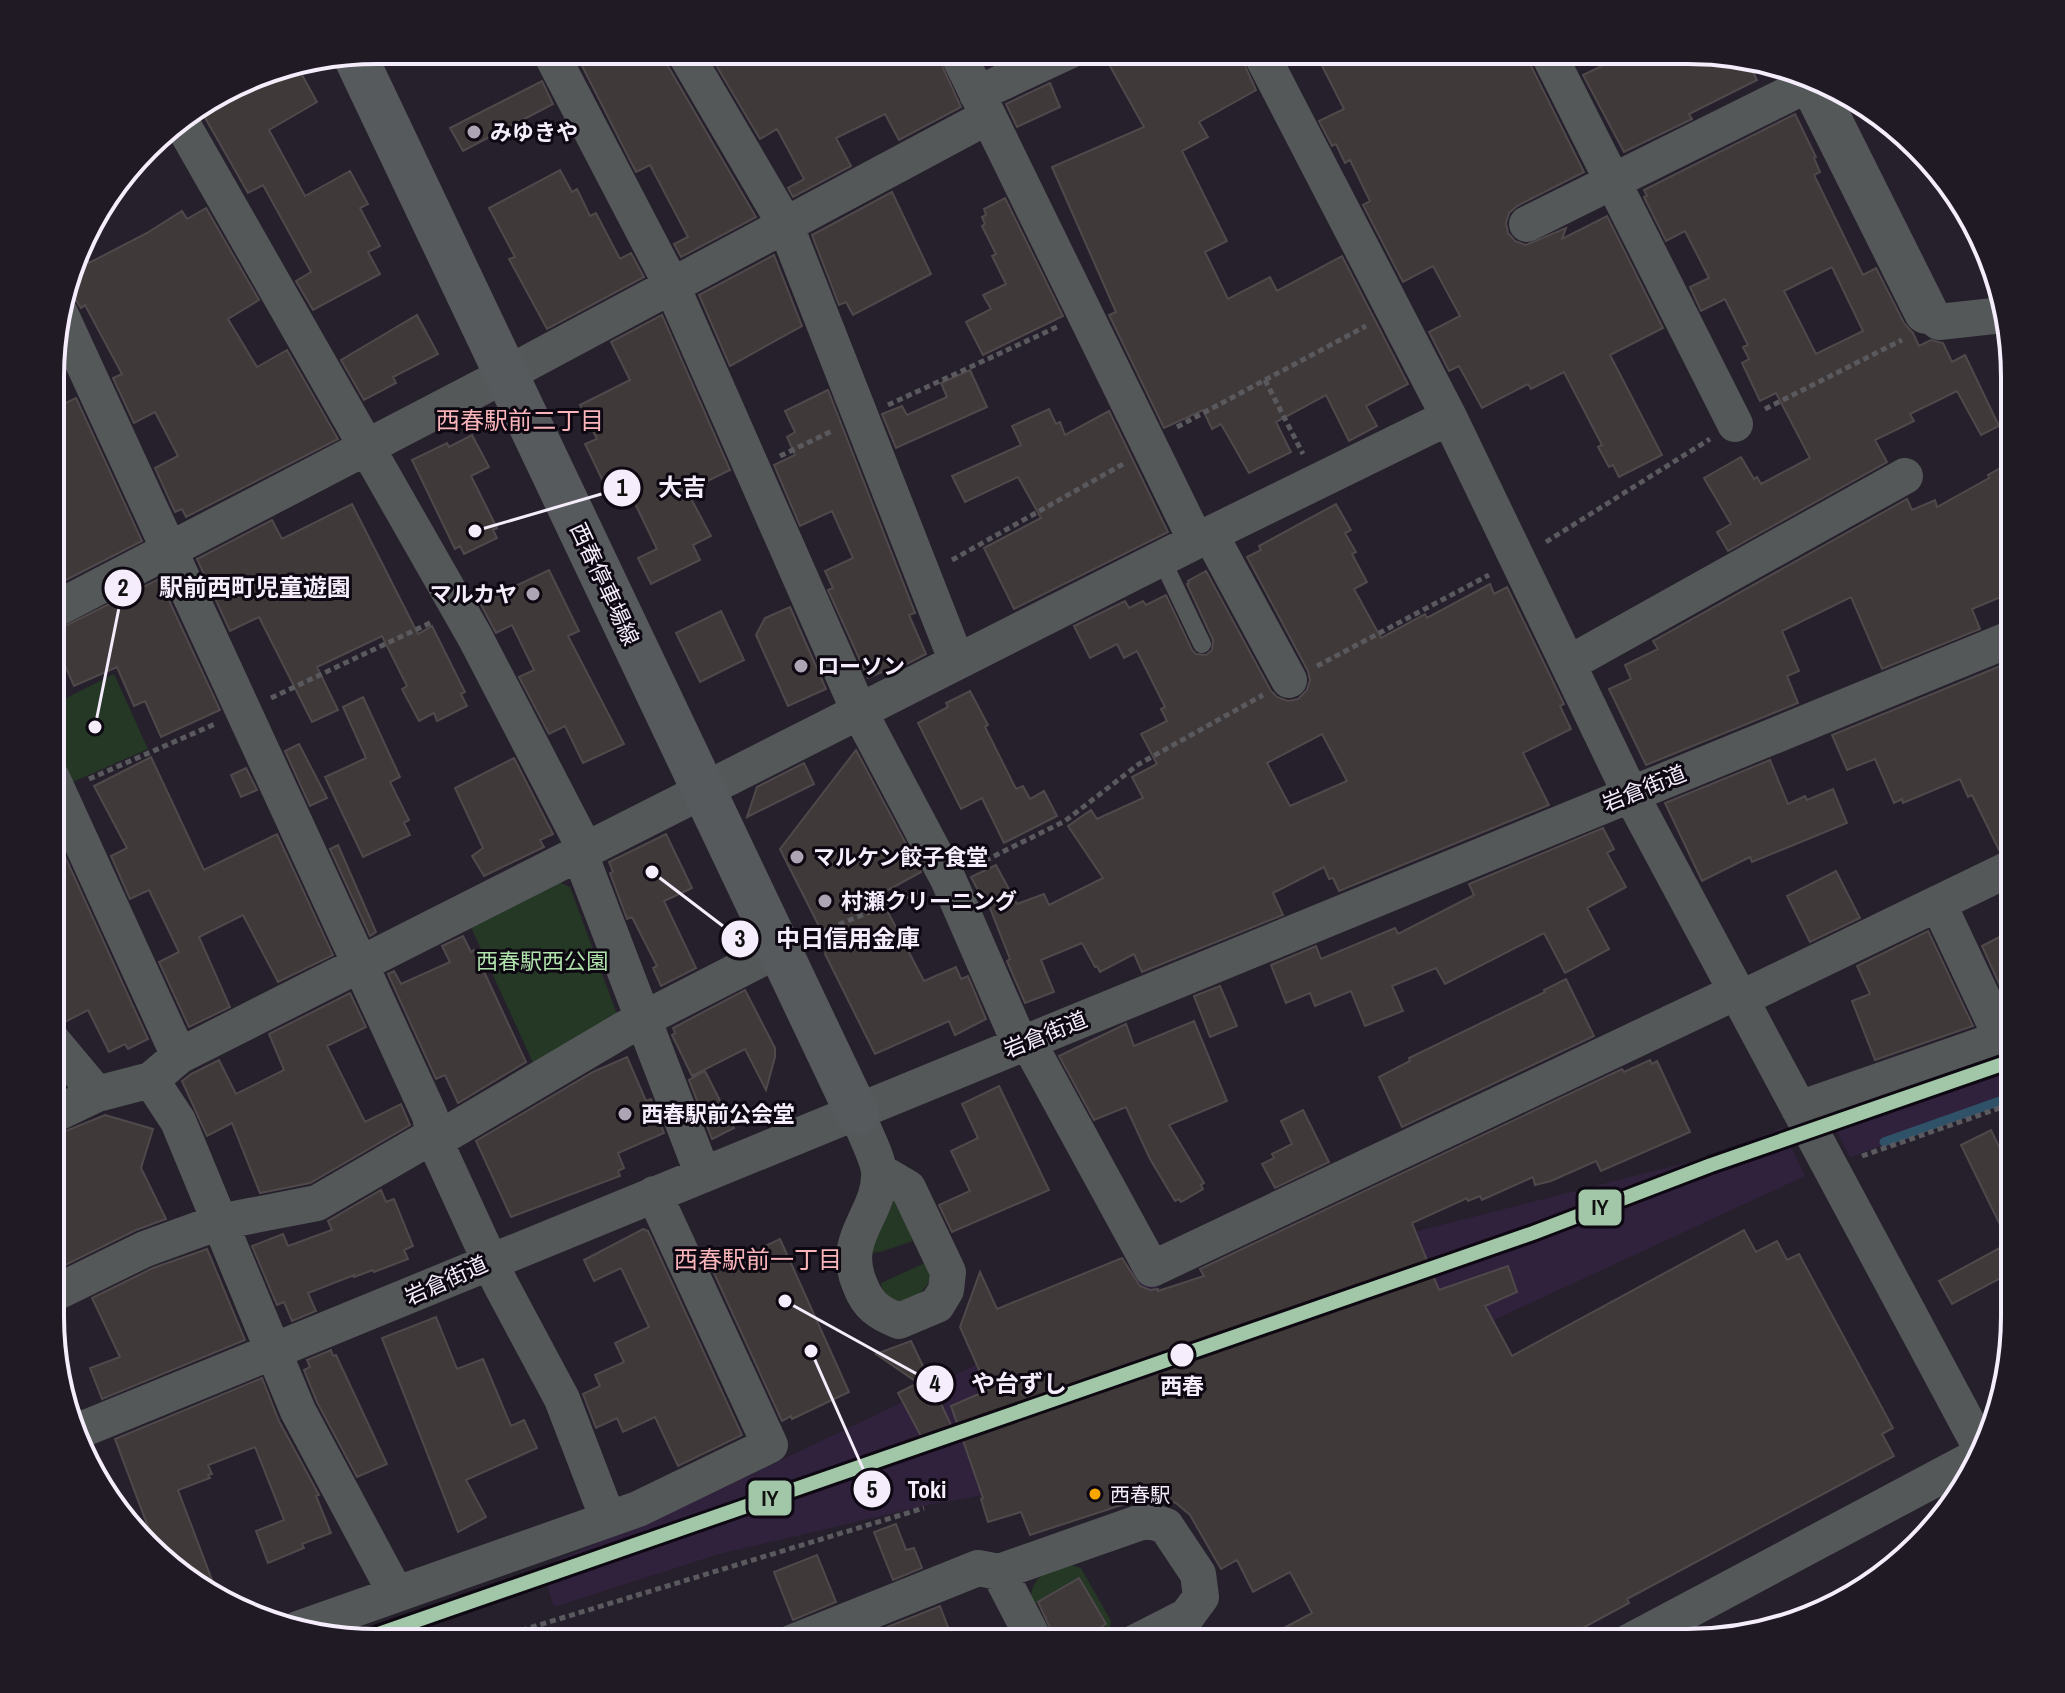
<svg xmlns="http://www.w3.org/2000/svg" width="2065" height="1693" viewBox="0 0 2065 1693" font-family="'Archivo Narrow','Noto Sans JP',sans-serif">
<rect width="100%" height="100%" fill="#26202c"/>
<path fill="#30223c" d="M2014,1042V1093L1882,1139L1884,1145L1850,1157L1825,1108Z
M1782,1128L1805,1176L1485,1324L1187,1470L1031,1486L923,1506L719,1554L554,1607L541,1567L700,1499L903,1402L987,1359L1013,1318L1138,1266L1153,1277L1159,1291L1307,1259L1709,1157Z"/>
<path fill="#253725" d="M114,674L148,749L66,785L52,753V705Z
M554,880L570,887L618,1017L535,1067L470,925Z
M886,1199L896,1200L913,1241L880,1252L870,1253Z
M927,1262L931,1278C920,1303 884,1314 881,1283Z
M1064,1563L1081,1568L1111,1621L1110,1629L1099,1643H1074L1102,1627L1104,1621L1081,1582L1075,1581L1035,1604L1034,1608L1054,1643H1046C1036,1624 1020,1595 1041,1576C1047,1571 1057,1567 1064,1563Z"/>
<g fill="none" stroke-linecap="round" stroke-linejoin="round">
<path stroke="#305269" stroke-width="9" d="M1884,1142L2014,1096"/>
</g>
<path fill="#403939" stroke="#4f494b" stroke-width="2" fill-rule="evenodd" d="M574,50H662L665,61L756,217L681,257L674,244L688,237L650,165L636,172Z
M707,50H935L961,107L899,140L885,114L836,138L851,166L793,197L788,188L804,179L777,129L760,139Z
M1101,50H1238L1256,90L1199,122L1208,137L1182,151L1227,241L1205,252L1228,299L1270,277L1277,291L1342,256L1408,384L1366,406L1377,426L1349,441L1326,395L1276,422L1291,452L1249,473L1221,424L1212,429L1203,410L1164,428L1109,315L1116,312L1052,167L1144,127Z
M1314,50L1440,51L1444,58L1459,51H1526L1528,60L1584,172L1517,206L1509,213L1506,223L1508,233L1515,241L1526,245L1566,228L1562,239L1607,216L1663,328L1610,355L1662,455L1619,477L1613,465L1609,467L1598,447L1602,445L1564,372L1531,389L1528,384L1482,408L1459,366L1449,371L1429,332L1460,316L1433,266L1403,282L1363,205L1370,201L1350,160L1345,163L1336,144L1332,146L1319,121L1344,109Z
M1599,51H1709L1747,60L1757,80L1689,114L1692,119L1624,152L1583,75L1606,64Z
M278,66L301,73L317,102L269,130L305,196L350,171L368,204L360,208L380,246L368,252L380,274L313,310L296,281L311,272L263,185L248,193L200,109Z
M542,81L553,104L463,151L450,128Z
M1050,83L1060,107L1017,127L1006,104Z
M1795,114L1816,157L1814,158L1820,172L1814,175L1863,275L1876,268L1904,323L1913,333L1919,346L1931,340L1943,343L1952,362L1965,355L1999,426L1981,435L1957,391L1910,414L1914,421L1875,440L1887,462L1728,551L1717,532L1731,524L1704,478L1741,457L1754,479L1757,477L1761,484L1810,458L1776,393L1760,401L1742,363L1749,359L1743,347L1748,345L1725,299L1701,311L1690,287L1709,278L1685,231L1666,241L1644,197L1647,196L1644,190ZM1832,267L1863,331L1816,354L1784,291Z
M560,170L572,192L577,189L590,216L596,213L620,259L631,253L644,277L547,329L509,259L515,257L489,208Z
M892,192L931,274L853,315L846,302L839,305L812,235Z
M1005,198L1063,316L983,355L966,322L991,309L983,295L1006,284L992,256L996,254L982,226L985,224L982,217L986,215L984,209Z
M206,208L259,300L228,319L257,367L287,350L338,439L186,517L182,509L175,512L155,468L178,456L155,412L134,423L113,378L122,374L85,305L81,308L73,296L66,294L82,249L89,263L147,233L182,211L187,219Z
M774,255L802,326L730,366L699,295Z
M417,315L438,354L393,377L396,383L364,400L341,360Z
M662,315L730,470L687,491L711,536L693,545L700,560L651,584L638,558L657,549L628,489L611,498L585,444L597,439L580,405L630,380L611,342Z
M970,370L987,407L896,448L882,414L902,406L907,415L947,397L941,383Z
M828,390L915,613L909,615L926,654L895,670L894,667L868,678L828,590L833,588L825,571L853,558L832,511L800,526L774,465L795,455L787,437L795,432L785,411Z
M76,398L142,541L52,587L53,409Z
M1049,409L1056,424L1060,422L1065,435L1109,411L1168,532L1014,609L984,548L1041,518L1018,477L965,502L952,476L1021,445L1012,426Z
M472,435L489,467L471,476L497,528L493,530L497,538L464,554L460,546L455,549L412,460L447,443L449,447Z
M2015,460V591L1972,609L1980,629L1882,669L1851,597L1782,631L1799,671L1787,676L1798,703L1646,765L1609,689L1631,679L1625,665L1658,649L1653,641L1907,499L1912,510L1935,500L1937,507L1989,478L1988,475Z
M352,504L418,634L432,626L465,692L461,694L467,706L437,721L434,713L419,721L402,689L407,686L382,636L317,667L338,710L312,722L259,617L230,631L197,559L272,520L282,539Z
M1336,504L1351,530L1345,533L1356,552L1352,554L1367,582L1354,589L1381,638L1425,614L1427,618L1490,584L1494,594L1507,587L1564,704L1560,706L1571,729L1523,753L1549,805L1339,891L1333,878L1329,879L1324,867L1273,893L1283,915L1142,972L1134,954L1100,972L1097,966L1095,967L1082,943L1041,960L1054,992L1025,1003L1007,961L1010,959L986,898L983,900L971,877L996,865L1017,904L1044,894L1049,905L1103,878L1068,826L1091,810L1097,819L1143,798L1132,777L1157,764L1141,734L1167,721L1161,709L1165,707L1137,651L1124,658L1117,644L1090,658L1074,626L1125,601L1129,608L1143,601L1146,605L1166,595L1192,650L1196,654L1206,655L1212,650L1213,640L1187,584L1189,583L1188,581L1206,571L1271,691L1277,697L1288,701L1298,699L1307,690L1310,680L1308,671L1247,557L1261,550L1259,546ZM1322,734L1347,781L1290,806L1267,763Z
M549,570L579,631L568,636L624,744L583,763L565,726L549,734L519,677L534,670L512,625L496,633L480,603Z
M159,579L220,710L161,737L145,701L134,706L117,667L74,686L59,652L63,650L55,631Z
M790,607L826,689L788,706L756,635L765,618Z
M721,611L744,660L700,682L676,633Z
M2015,660V845L1999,850L1972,795L1968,797L1960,779L1903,803L1902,799L1894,803L1875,759L1847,770L1832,735Z
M970,691L988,725L985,727L1016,789L1023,786L1030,799L1044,791L1057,816L1004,843L982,798L961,809L918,723L948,707L946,703Z
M363,697L400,777L390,782L409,820L404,823L410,835L363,857L325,777L366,758L343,707Z
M299,744L327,798L310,806L285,751Z
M856,750L921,872L879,895L924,981L956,967L961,979L968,976L986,1019L955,1035L949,1021L875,1054L825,954L828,944L780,849Z
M151,757L204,870L277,834L333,955L278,982L243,915L199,937L230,1007L189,1027L159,962L179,952L149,890L130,899L111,856L127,848L94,786Z
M514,758L553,834L540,840L544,847L484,876L472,856L483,848L455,788Z
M1770,760L1788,804L1805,796L1807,800L1833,789L1847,823L1752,862L1750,857L1702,881L1665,803Z
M804,763L814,784L747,817L757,787Z
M246,768L257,790L241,797L231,775Z
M52,828L148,1039L128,1049L125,1044L109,1052L88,1010L63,1023L51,1019Z
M1603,828L1614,849L1607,853L1626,887L1587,908L1609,949L1565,973L1544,933L1445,984L1436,968L1392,986L1403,1011L1365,1026L1351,991L1315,1006L1310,993L1286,1003L1271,965L1316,946L1321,959L1395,928L1398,934L1474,895L1469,884Z
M666,834L692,888L664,901L696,968L661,986L653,968L657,966L632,917L627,919L610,873L613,872L609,862Z
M338,845L376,932L370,936L330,849Z
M1836,871L1860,918L1810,942L1787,896Z
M2015,929V1014H2013L1982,946Z
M1928,931L1973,1026L1875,1060L1852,1001L1870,994L1857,966Z
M463,936L471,952L474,950L526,1062L458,1103L445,1075L436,1079L388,974L394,971L401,984L450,962L442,946Z
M1566,979L1594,1036L1402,1127L1379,1077L1410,1061L1409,1058L1545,992L1544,990Z
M1220,986L1237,1026L1210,1037L1194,996Z
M745,990L775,1048V1057L766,1090L745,1049L692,1076L672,1035L675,1033L673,1028Z
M350,993L366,1027L327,1046L365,1122L401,1104L410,1125L310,1183L260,1193L232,1123L207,1136L182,1081L191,1074L219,1060L236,1094L284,1070L269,1034Z
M1194,1021L1227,1101L1169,1125L1204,1183L1201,1185L1203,1189L1181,1202L1179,1199L1175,1201L1150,1159L1126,1107L1094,1120L1059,1056L1126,1024L1134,1046Z
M627,1057L646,1101L651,1099L664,1133L618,1153L624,1168L618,1171L620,1176L511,1217L476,1141L593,1072Z
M1650,1060L1652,1064L1657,1061L1690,1132L1601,1171L1596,1161L1551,1181L1535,1185L1533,1177L1482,1200L1480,1196L1468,1201L1467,1198L1412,1223L1439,1290L1508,1266L1517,1292L1485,1306L1512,1356L1744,1230L1756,1252L1777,1241L1787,1260L1799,1254L1893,1428L1882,1434L1894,1456L1627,1599L1629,1603L1555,1643H1256L1312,1613L1290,1572L1253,1592L1237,1560L1221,1569L1190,1515L1176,1503L1158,1497L1143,1498L1030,1535L1021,1512L988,1522L981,1499L983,1498L951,1406L988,1390L960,1327L980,1272L997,1309L1122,1258L1140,1286L1150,1290L1158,1289V1291L1204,1276L1200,1269L1622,1069L1624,1072Z
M705,1071L734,1128L712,1139L689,1080Z
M999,1086L1049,1190L952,1232L939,1205L970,1191L951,1151L978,1138L962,1104Z
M1303,1110L1329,1162L1275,1188L1262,1164L1274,1158L1272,1154L1292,1144L1281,1121Z
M105,1115L153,1129L141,1168L166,1219L136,1230L51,1272V1137Z
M1991,1130L2014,1178V1271L1952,1304L1939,1281L2009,1243L1961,1145Z
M381,1190L386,1202L394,1199L413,1246L404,1250L408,1259L374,1272L373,1270L354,1277V1275L308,1293L316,1311L292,1321L284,1302L277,1305L252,1246L283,1234L288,1246L332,1230L328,1221Z
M643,1229L648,1231L742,1435L678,1466L655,1417L623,1432L617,1418L596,1428L583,1394L600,1386L595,1375L624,1362L615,1343L649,1327L621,1268L594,1281L584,1260Z
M780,1239L849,1392L792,1419L791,1416L782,1421L713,1271Z
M207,1249L245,1340L102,1399L90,1368L120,1357L92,1298L153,1268Z
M436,1317L457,1369L483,1359L511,1426L524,1420L537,1448L466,1480L486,1517L458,1532L382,1338Z
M911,1341L952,1427L922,1438L898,1393L918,1383L876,1354Z
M331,1350L333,1356L336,1355L387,1464L357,1477L317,1402L304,1370L310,1367L307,1360Z
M262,1378L279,1421L319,1495L316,1496L331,1533L302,1544L304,1548L268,1563L256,1531L284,1520L255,1447L208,1465L212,1474L208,1475L210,1478L178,1490L218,1596L159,1556L115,1439Z
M896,1524L906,1550L914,1548L922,1568L893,1580L874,1532Z
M817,1555L836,1602L793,1620L774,1572Z
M1079,1578L1106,1624L1074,1643H1057L1038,1602Z
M940,1606L954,1643H858L890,1626Z"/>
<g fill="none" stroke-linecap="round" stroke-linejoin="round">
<path stroke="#59595e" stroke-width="5" stroke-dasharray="6 4" stroke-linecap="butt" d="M1265,380L1303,454
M888,405L1057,327
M1765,409L1902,340
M1177,427L1366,326
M780,456L832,431
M1546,542L1710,439
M952,560L1125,463
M1317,666L1489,575
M271,698L432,622
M89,779L215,724
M976,865L1065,821L1139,764L1263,695
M811,936L920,891
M1862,1156L2014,1103
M483,1642L924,1508"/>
<path stroke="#545859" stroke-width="18" d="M1161,558L1202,644"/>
<path stroke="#545859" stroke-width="36" d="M549,50L671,284L859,711L948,879L1020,1044
M683,50L785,224L957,662
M956,50L1196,541
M1547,51L1735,424
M977,94L1071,50
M180,120L475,637L586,851
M1527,224L1811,83
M1926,312L1939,322L2003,315
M60,313L430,1116L434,1139L500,1283L562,1399L608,1519
M1449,417L1630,793L1983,1452
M1210,534L1289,680
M52,611L507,374L987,117
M1568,664L1905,476
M52,778L179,1056
M580,854L703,1175
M1938,903L2002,1039
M1740,999L2015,866
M51,1039L97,1094
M1027,1040L1152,1269L1736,992
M151,1080L178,1121L298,1411L396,1594
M1799,1109L2014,1034
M857,1113C862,1128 878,1157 879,1172C881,1215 839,1237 860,1285C868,1306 879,1313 899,1321L937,1305L946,1290L948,1272L908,1188L879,1171
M51,1116L97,1094L151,1080L179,1056L1196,541L1449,417L1259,50
M51,1295L145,1249L219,1222L317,1203L422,1142L445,1135L626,1028L778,950
M76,1432L2015,637
M999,1572L1036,1643
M298,1629L638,1509L770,1445L654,1194
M791,1643L978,1568L999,1572L1147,1520L1166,1526L1198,1574L1201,1597L1187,1616L1134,1643
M1627,1643L1982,1454"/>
<path stroke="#545859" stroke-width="44" d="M1807,74L1926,312"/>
<path stroke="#575a5d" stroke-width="44" d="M354,54L857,1113"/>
<g stroke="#0d0811" stroke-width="20">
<path id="rail-1" d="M355,1642L1533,1233L1711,1165L2014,1060"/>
</g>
<use href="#rail-1" stroke="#a2c7a8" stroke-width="14"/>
</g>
<g fill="#ada5b3" stroke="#0d0811" stroke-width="3">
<circle cx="474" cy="132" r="8"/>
<circle cx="533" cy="594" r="8"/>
<circle cx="801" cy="666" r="8"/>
<circle cx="797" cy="857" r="8"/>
<circle cx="825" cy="901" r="8"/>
<circle cx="625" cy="1114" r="8"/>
</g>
<circle fill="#f5edfc" stroke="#0d0811" stroke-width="3" cx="1182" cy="1355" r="13"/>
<circle fill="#f7a600" stroke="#0d0811" stroke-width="3" cx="1095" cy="1494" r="7"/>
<g text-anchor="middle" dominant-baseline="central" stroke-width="6" stroke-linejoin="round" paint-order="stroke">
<g font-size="20" fill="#f5edfc" stroke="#0d0811" text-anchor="start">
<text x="1110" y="1494">西春駅</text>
</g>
<g font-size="22" font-weight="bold" fill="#f5edfc" stroke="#0d0811" text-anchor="start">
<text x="490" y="132">みゆきや</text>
<text x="517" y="594" text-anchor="end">マルカヤ</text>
<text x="817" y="666">ローソン</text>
<text x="813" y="857">マルケン餃子食堂</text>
<text x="841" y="901">村瀬クリーニング</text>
<text x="641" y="1114">西春駅前公会堂</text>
</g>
<g font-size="22" fill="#f5edfc" stroke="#0d0811">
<text transform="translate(605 584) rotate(65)">西春停車場線</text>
<text transform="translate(1644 788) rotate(-22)">岩倉街道</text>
<text transform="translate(1045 1034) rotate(-22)">岩倉街道</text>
<text transform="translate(446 1280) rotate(-24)">岩倉街道</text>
</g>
<g font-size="22" fill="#b0e2ac" stroke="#0d0811">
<text x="542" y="961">西春駅西公園</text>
</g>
<g font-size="22" font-weight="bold" fill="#f5edfc" stroke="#0d0811">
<text x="1182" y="1386">西春</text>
</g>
<g font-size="24" fill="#fab5ba" stroke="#0d0811">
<text x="520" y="420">西春駅前二丁目</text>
<text x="758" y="1259">西春駅前一丁目</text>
</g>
</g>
<path d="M0 0H2065V1693H0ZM377 64H1688A313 313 0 0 1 2001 377V1316A313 313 0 0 1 1688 1629H377A313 313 0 0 1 64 1316V377A313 313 0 0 1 377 64Z" fill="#201a24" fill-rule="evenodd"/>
<path fill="none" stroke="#f5edfc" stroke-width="4" d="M377 64H1688A313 313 0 0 1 2001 377V1316A313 313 0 0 1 1688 1629H377A313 313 0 0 1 64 1316V377A313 313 0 0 1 377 64Z"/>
<path fill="none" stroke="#f5edfc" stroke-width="3" d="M475 531L622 488M95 727L123 588M652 872L740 939M785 1301L935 1384M811 1351L872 1489"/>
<g fill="#f5edfc" stroke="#0d0811" stroke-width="3">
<circle cx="475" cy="531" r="8"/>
<circle cx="95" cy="727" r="8"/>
<circle cx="652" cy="872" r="8"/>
<circle cx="785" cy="1301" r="8"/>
<circle cx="811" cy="1351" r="8"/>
<circle cx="622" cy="488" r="20"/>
<circle cx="123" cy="588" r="20"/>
<circle cx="740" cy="939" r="20"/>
<circle cx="935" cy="1384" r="20"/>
<circle cx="872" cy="1489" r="20"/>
</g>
<g font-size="24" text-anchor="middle" font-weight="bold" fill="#111">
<text x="622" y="496">1</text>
<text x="123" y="596">2</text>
<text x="740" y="947">3</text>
<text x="935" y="1392">4</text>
<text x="872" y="1498">5</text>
</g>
<g font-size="24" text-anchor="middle" font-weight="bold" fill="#f5edfc" stroke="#0d0811" stroke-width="6" stroke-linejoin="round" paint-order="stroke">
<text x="682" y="496">大吉</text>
<text x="255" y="596">駅前西町児童遊園</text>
<text x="848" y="947">中日信用金庫</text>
<text x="1019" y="1392">や台ずし</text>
<text x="927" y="1498">Toki</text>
</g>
<g stroke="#0d0811" stroke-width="3">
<rect x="1577" y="1188" width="46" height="39" rx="8" fill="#a2c7a8"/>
<rect x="747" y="1479" width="46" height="38" rx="8" fill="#a2c7a8"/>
</g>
<g font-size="22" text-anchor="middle" font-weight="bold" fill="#111">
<text x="1600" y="1215">IY</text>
<text x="770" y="1506">IY</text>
</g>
</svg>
